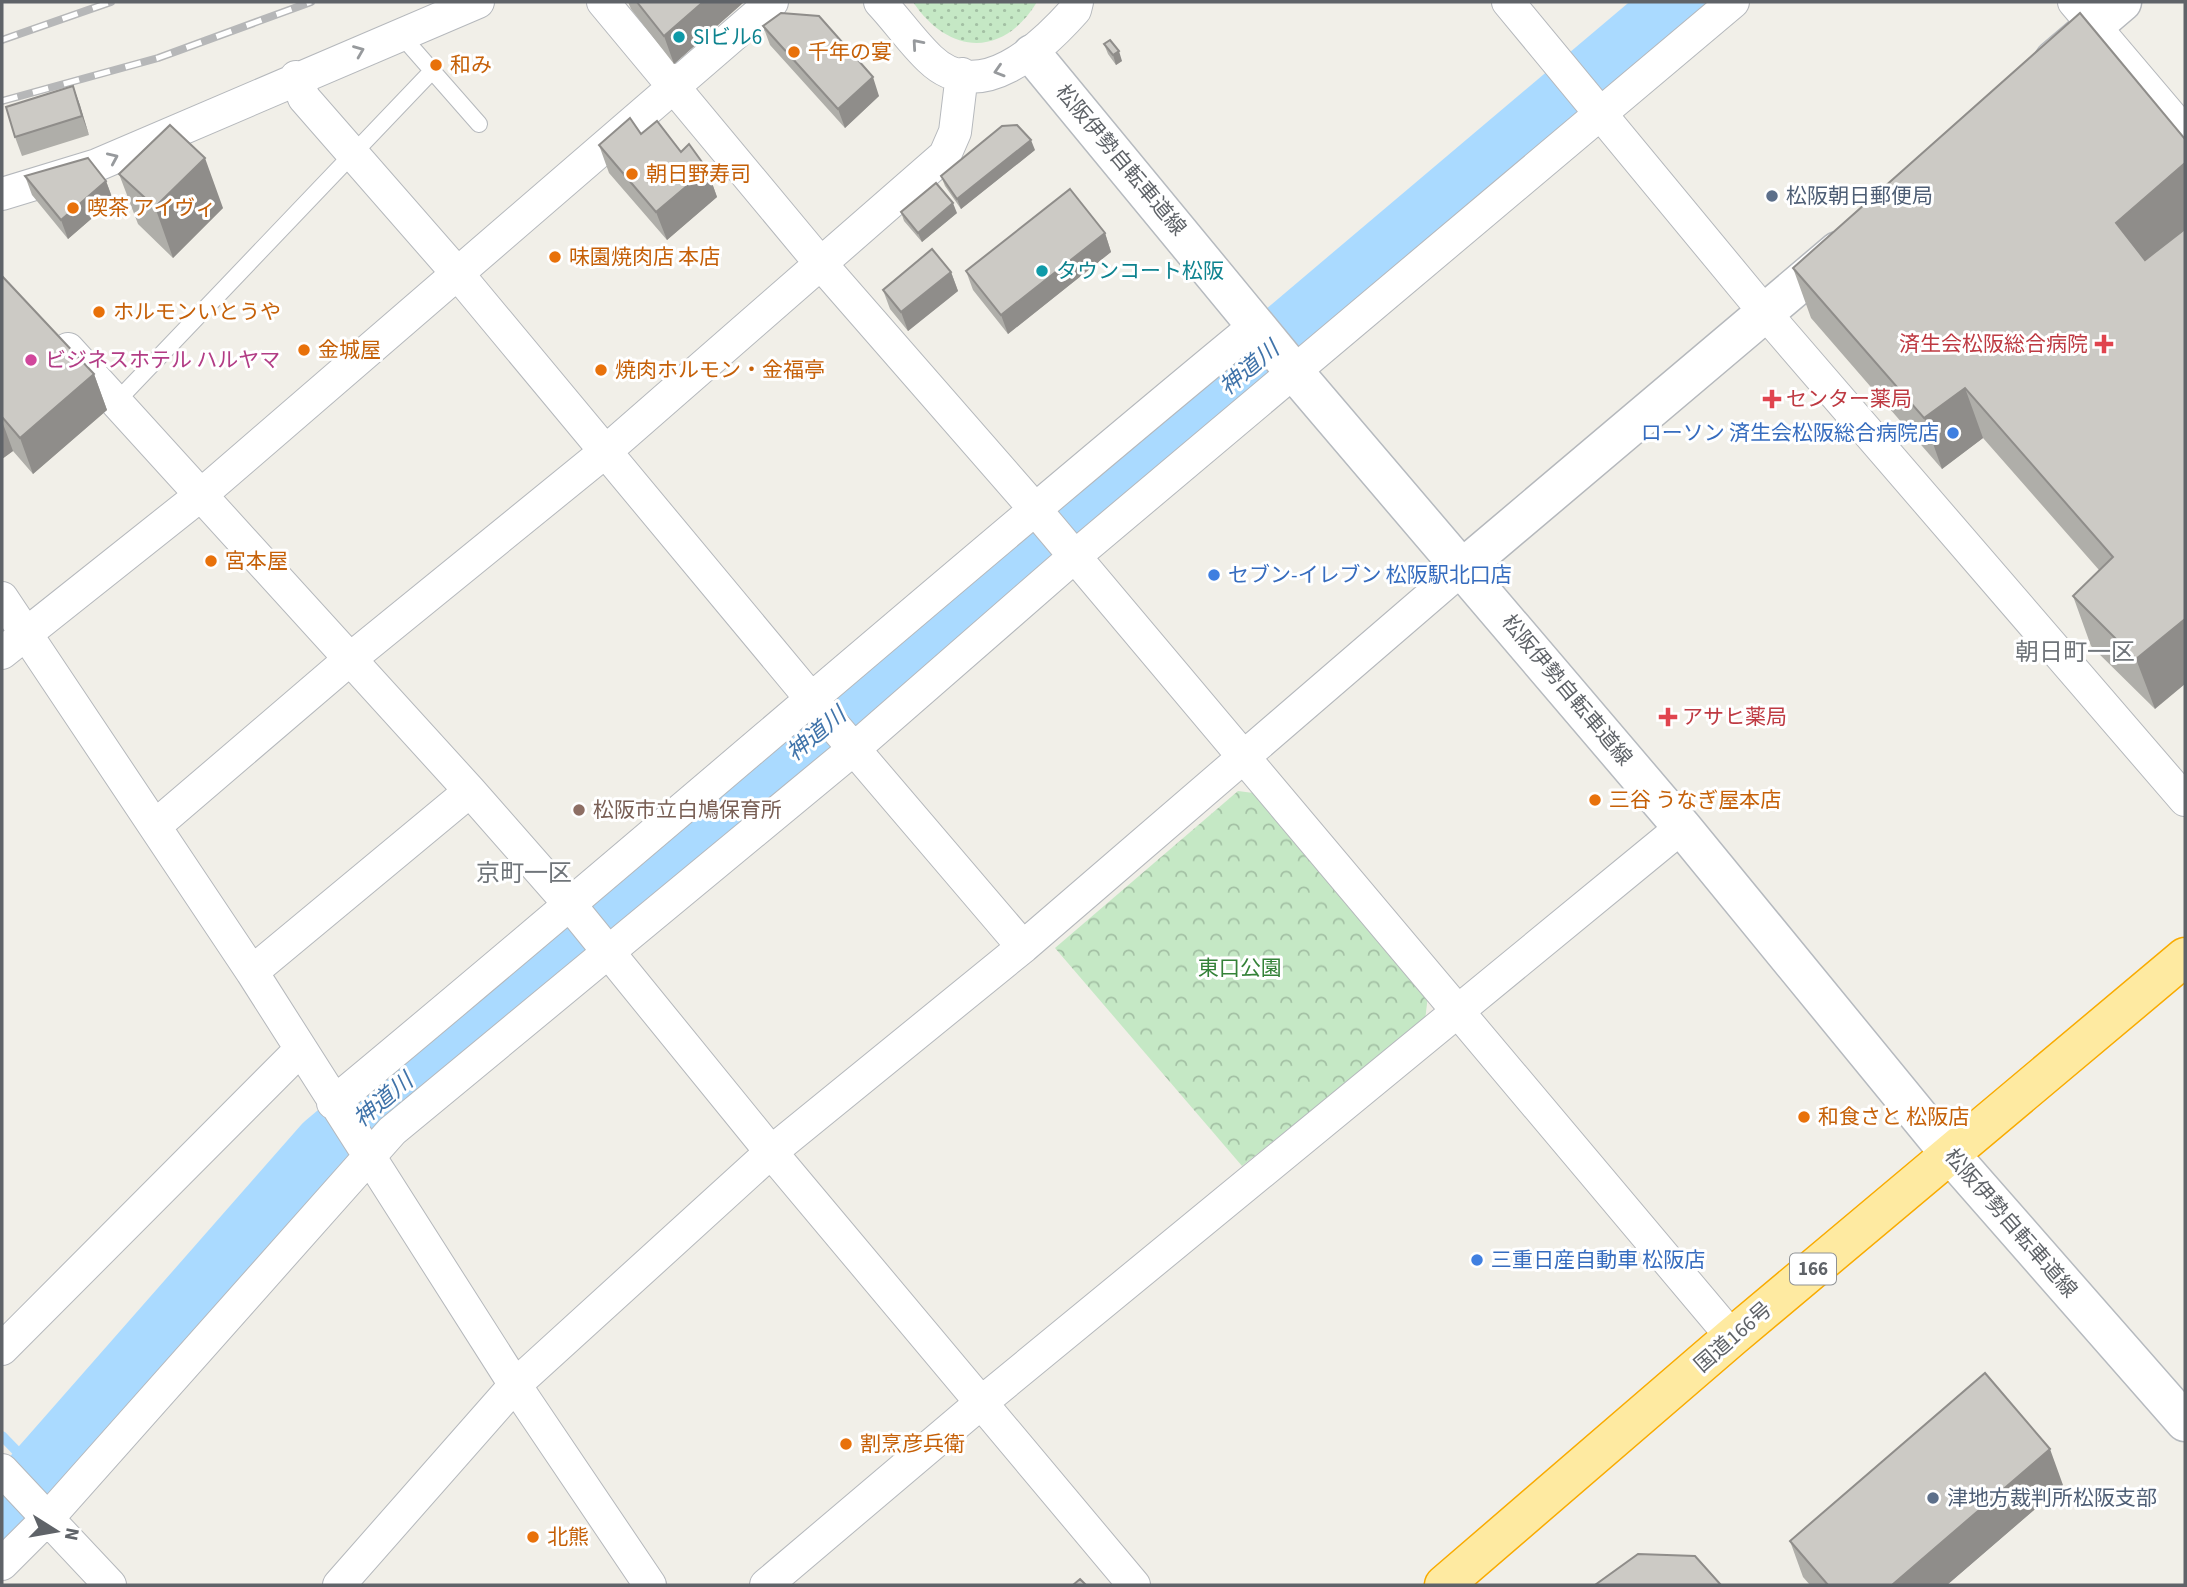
<svg xmlns="http://www.w3.org/2000/svg" width="2187" height="1587" viewBox="0 0 2187 1587" font-family="'Source Sans 3','Noto Sans JP',sans-serif">
<defs>
<pattern id="grass-dots" width="8" height="8" patternUnits="userSpaceOnUse" patternTransform="scale(1.75)"><rect width="8" height="8" fill="#c5e8c5"/><path d="M2 2h.1M6 6h.1" fill="none" stroke="#a3c0a4" stroke-width="1.8" stroke-linecap="round"/></pattern>
<pattern id="forest-crowns" width="20" height="18" patternUnits="userSpaceOnUse" patternTransform="scale(1.75)"><rect width="20" height="18" fill="#c5e8c5"/><path d="M2 6a3 3 0 1 1 6 0M12 15a3 3 0 1 1 6 0" fill="none" stroke="#a3c0a4"/></pattern>
</defs>
<rect width="100%" height="100%" fill="#f1efe8"/>
<path fill="url(#grass-dots)" d="M913,2H1037C1002,59 948,54 913,2Z"/>
<path fill="url(#forest-crowns)" d="M1238,791L1261,794L1428,995L1425,1021L1242,1166L1055,948Z"/>
<g fill="none" stroke-linecap="round" stroke-linejoin="round">
<path stroke="#aadaff" stroke-width="10" d="M2,1436L39,1474"/>
<path stroke="#aadaff" stroke-width="68" d="M2,1517L327,1147L1682,2"/>
<g stroke="#b5b8bc" stroke-width="18">
<path id="service" d="M400,34L479,124
M116,402L432,71"/>
</g>
<g stroke="#b5b8bc" stroke-width="34">
<path id="minor" d="M603,2L821,264L1034,508L1732,1337
M880,2C897,20 912,42 930,59C980,107 1042,47 1075,10L1077,2
M1508,2L1766,314L2185,800
M2074,2L2185,133
M296,77L304,98L457,273L813,701L1023,947
M2,194L97,165L478,2
M68,349L470,791L571,906L771,1152L1134,1585
M2,598L252,972L515,1385L650,1585
M2,653L202,494L772,2
M155,826L349,660L606,451L945,155L955,132L962,74
M252,972L470,791
M333,1103C643,846 946,580 1257,324
M2,1349L301,1049
M2,1470L110,1585
M2,1564L49,1517L392,1131L855,748L1074,557L1733,2
M339,1585L515,1385L771,1152L1023,947L1463,568
M766,1585L982,1402L1682,827"/>
</g>
<g stroke="#b5b8bc" stroke-width="41">
<path id="tertiary" d="M2054,60L2122,2
M1463,568L1838,251"/>
</g>
<g stroke="#b6babf" stroke-width="41">
<path id="secondary" d="M1032,54L1295,373L1682,827L1949,1153L2185,1422"/>
</g>
<g stroke="#f9ab00" stroke-width="41">
<path id="trunk" d="M1444,1585L1732,1337L2185,957"/>
</g>
<use href="#service" stroke="#fff" stroke-width="16"/>
<use href="#minor" stroke="#fff" stroke-width="32"/>
<use href="#tertiary" stroke="#fff" stroke-width="38"/>
<use href="#secondary" stroke="#fff" stroke-width="38"/>
<use href="#trunk" stroke="#feeaa1" stroke-width="38"/>
<g stroke="#b6b7b8" stroke-width="8">
<path id="rail" d="M2,40L111,2
M2,101L158,58L311,2"/>
</g>
<use href="#rail" stroke="#fff" stroke-width="5" stroke-dasharray="16" stroke-linecap="butt"/>
</g>
<path fill="#afaea9" d="M628,2H744L674,64L631,9Z
M2080,13L2155,709L2091,646L2073,596L2099,570L1983,438L1942,469L1811,318L1793,268Z
M763,26L879,96L845,128L770,45Z
M1104,44L1122,61L1116,65L1108,54Z
M73,86L89,135L22,156L15,137Z
M599,145L681,152L707,169L717,197L667,240L609,173Z
M1035,150L961,209L945,186L941,176Z
M119,174L223,208L173,258L138,224Z
M25,176L106,181L113,200L68,239L32,195Z
M901,212L957,213L922,242L904,221Z
M1105,233L1111,252L1008,334L973,290L966,271Z
M951,272L958,291L908,331L890,309L883,290Z
M2,276L94,374L107,410L33,474L13,451L2,459Z
M2063,1485L1947,1585H1810L1803,1577L1790,1541Z"/>
<path fill="#8f8d8a" d="M703,2H744L674,64L664,36Z
M1119,51L1122,61L1116,65L1113,55Z
M873,77L879,96L845,128L838,109Z
M73,86L80,105L89,135L82,116Z
M1031,140L1035,150L961,209L957,199Z
M205,158L223,208L173,258L155,207Z
M2185,163V229L2134,274L2116,223Z
M707,169L717,197L667,240L656,212Z
M106,181L113,200L68,239L61,220Z
M953,203L957,213L922,242L918,233Z
M1105,233L1111,252L1008,334L1001,315Z
M951,272L958,291L908,331L901,312Z
M94,374L107,410L33,474L20,438Z
M1965,388L1983,438L1942,469L1924,418Z
M2,421L13,451L2,459Z
M2185,619V684L2155,709L2136,659Z
M2050,1449L2063,1485L1947,1585H1892Z"/>
<path fill="#cccac5" stroke="#8f8d8a" stroke-width="2" d="M637,2H703L664,36Z
M781,13L819,16L873,77L838,109L763,26Z
M2080,13L2185,139V163L2116,223L2145,260L2185,229V619L2136,659L2073,596L2113,557L1965,388L1924,418L1793,268Z
M1110,40L1119,51L1113,55L1104,44Z
M73,86L82,116L15,137L6,107Z
M630,118L641,134L657,121L681,152L689,144L707,169L656,212L599,145Z
M170,125L205,158L155,207L119,174Z
M1017,125L1031,140L957,199L941,176L1002,126Z
M88,158L106,181L61,220L25,176Z
M936,183L953,203L918,233L901,212Z
M1070,189L1105,233L1001,315L966,271Z
M932,249L951,272L901,312L883,290Z
M2,276L94,374L20,438L2,417Z
M1985,1373L2050,1449L1892,1585H1828L1790,1541Z
M1638,1554L1695,1556L1721,1585H1595Z
M1080,1579L1086,1585H1073Z"/>
<defs><path id="oneway-chevron" d="M-2-3.5L2.5 0L-2 3.5" fill="none" stroke-width="1.6" stroke-linecap="round" stroke-linejoin="round" transform="scale(1.75)"/></defs>
<g stroke="#979a9d">
<use href="#oneway-chevron" transform="translate(917 44) rotate(-131)"/>
<use href="#oneway-chevron" transform="translate(359 51) rotate(-22)"/>
<use href="#oneway-chevron" transform="translate(999 71) rotate(163)"/>
<use href="#oneway-chevron" transform="translate(113 158) rotate(-24)"/>
</g>
<g fill="#0f9aa8" stroke="#fff" stroke-width="2.5">
<circle cx="679" cy="37" r="7"/>
<circle cx="1042" cy="271" r="7"/>
</g>
<g fill="#e8710a" stroke="#fff" stroke-width="2.5">
<circle cx="794" cy="52" r="7"/>
<circle cx="436" cy="65" r="7"/>
<circle cx="632" cy="174" r="7"/>
<circle cx="73" cy="208" r="7"/>
<circle cx="555" cy="257" r="7"/>
<circle cx="99" cy="312" r="7"/>
<circle cx="304" cy="350" r="7"/>
<circle cx="601" cy="370" r="7"/>
<circle cx="211" cy="561" r="7"/>
<circle cx="1595" cy="800" r="7"/>
<circle cx="1804" cy="1117" r="7"/>
<circle cx="846" cy="1444" r="7"/>
<circle cx="533" cy="1537" r="7"/>
</g>
<g fill="#5c6f8a" stroke="#fff" stroke-width="2.5">
<circle cx="1772" cy="196" r="7"/>
<circle cx="1933" cy="1498" r="7"/>
</g>
<g fill="#e0444e" stroke="#fff" stroke-width="2.5">
<path d="M2100.5 333.5h7v7h7v7h-7v7h-7v-7h-7v-7h7z"/>
<path d="M1768.5 388.5h7v7h7v7h-7v7h-7v-7h-7v-7h7z"/>
<path d="M1664.5 706.5h7v7h7v7h-7v7h-7v-7h-7v-7h7z"/>
</g>
<circle fill="#d1479c" stroke="#fff" stroke-width="2.5" cx="31" cy="360" r="7"/>
<g fill="#3f7fe0" stroke="#fff" stroke-width="2.5">
<circle cx="1953" cy="433" r="7"/>
<circle cx="1214" cy="575" r="7"/>
<circle cx="1477" cy="1260" r="7"/>
</g>
<circle fill="#8d6e63" stroke="#fff" stroke-width="2.5" cx="579" cy="810" r="7"/>
<g text-anchor="middle" dominant-baseline="central" stroke-width="6" stroke-linejoin="round" paint-order="stroke">
<rect fill="#fff" stroke="#8f9295" stroke-width="2" x="1790" y="1253.5" width="46" height="31" rx="5"/>
<g font-size="19" font-weight="bold" fill="#5f6368">
<text x="1813" y="1269">166</text>
</g>
<g font-size="21" fill="#0d838f" stroke="#fff" text-anchor="start">
<text x="693" y="37">SIビル6</text>
<text x="1056" y="271">タウンコート松阪</text>
</g>
<g font-size="21" fill="#c56008" stroke="#fff" text-anchor="start">
<text x="808" y="52">千年の宴</text>
<text x="450" y="65">和み</text>
<text x="646" y="174">朝日野寿司</text>
<text x="87" y="208">喫茶 アイヴィ</text>
<text x="569" y="257">味園焼肉店 本店</text>
<text x="113" y="312">ホルモンいとうや</text>
<text x="318" y="350">金城屋</text>
<text x="615" y="370">焼肉ホルモン・金福亭</text>
<text x="225" y="561">宮本屋</text>
<text x="1609" y="800">三谷 うなぎ屋本店</text>
<text x="1818" y="1117">和食さと 松阪店</text>
<text x="860" y="1444">割烹彦兵衛</text>
<text x="547" y="1537">北熊</text>
</g>
<g font-size="21" fill="#5f6368" stroke="#fff">
<text transform="translate(1121 160) rotate(50)">松阪伊勢自転車道線</text>
<text transform="translate(1567 690) rotate(50)">松阪伊勢自転車道線</text>
<text transform="translate(2011 1223) rotate(49)">松阪伊勢自転車道線</text>
<text transform="translate(1733 1337) rotate(-41)">国道166号</text>
</g>
<g font-size="21" fill="#4e5e75" stroke="#fff" text-anchor="start">
<text x="1786" y="196">松阪朝日郵便局</text>
<text x="1947" y="1498">津地方裁判所松阪支部</text>
</g>
<g font-size="21" fill="#be3a42" stroke="#fff" text-anchor="start">
<text x="2088" y="344" text-anchor="end">済生会松阪総合病院</text>
<text x="1786" y="399">センター薬局</text>
<text x="1682" y="717">アサヒ薬局</text>
</g>
<g font-size="21" fill="#b23c85" stroke="#fff" text-anchor="start">
<text x="45" y="360">ビジネスホテル ハルヤマ</text>
</g>
<g font-size="21" fill="#366cbe" stroke="#fff" text-anchor="start">
<text x="1939" y="433" text-anchor="end">ローソン 済生会松阪総合病院店</text>
<text x="1228" y="575">セブン-イレブン 松阪駅北口店</text>
<text x="1491" y="1260">三重日産自動車 松阪店</text>
</g>
<g font-size="21" fill="#785e54" stroke="#fff" text-anchor="start">
<text x="593" y="810">松阪市立白鳩保育所</text>
</g>
<g font-size="21" fill="#348238" stroke="#fff">
<text x="1240" y="968">東口公園</text>
</g>
<g font-size="23" font-style="italic" fill="#4174aa" stroke="#fff">
<text transform="translate(1249 368) rotate(-40)">神道川</text>
<text transform="translate(816 734) rotate(-40)">神道川</text>
<text transform="translate(383 1100) rotate(-40)">神道川</text>
</g>
<g font-size="24" fill="#70757a" stroke="#fff">
<text x="2075" y="652">朝日町一区</text>
<text x="524" y="873">京町一区</text>
</g>
</g>
<rect width="2187" height="1587" fill="none" stroke="#5f6368" stroke-width="7"/>
<g transform="translate(56 1531) rotate(101)" stroke="#ffffff" stroke-width="5" paint-order="stroke">
<path d="M0-5L12 26L0 18L-12 26Z" fill="#5f6368"/>
<text y="-10" font-size="19" font-weight="bold" text-anchor="middle" fill="#5f6368">N</text>
</g>
</svg>
